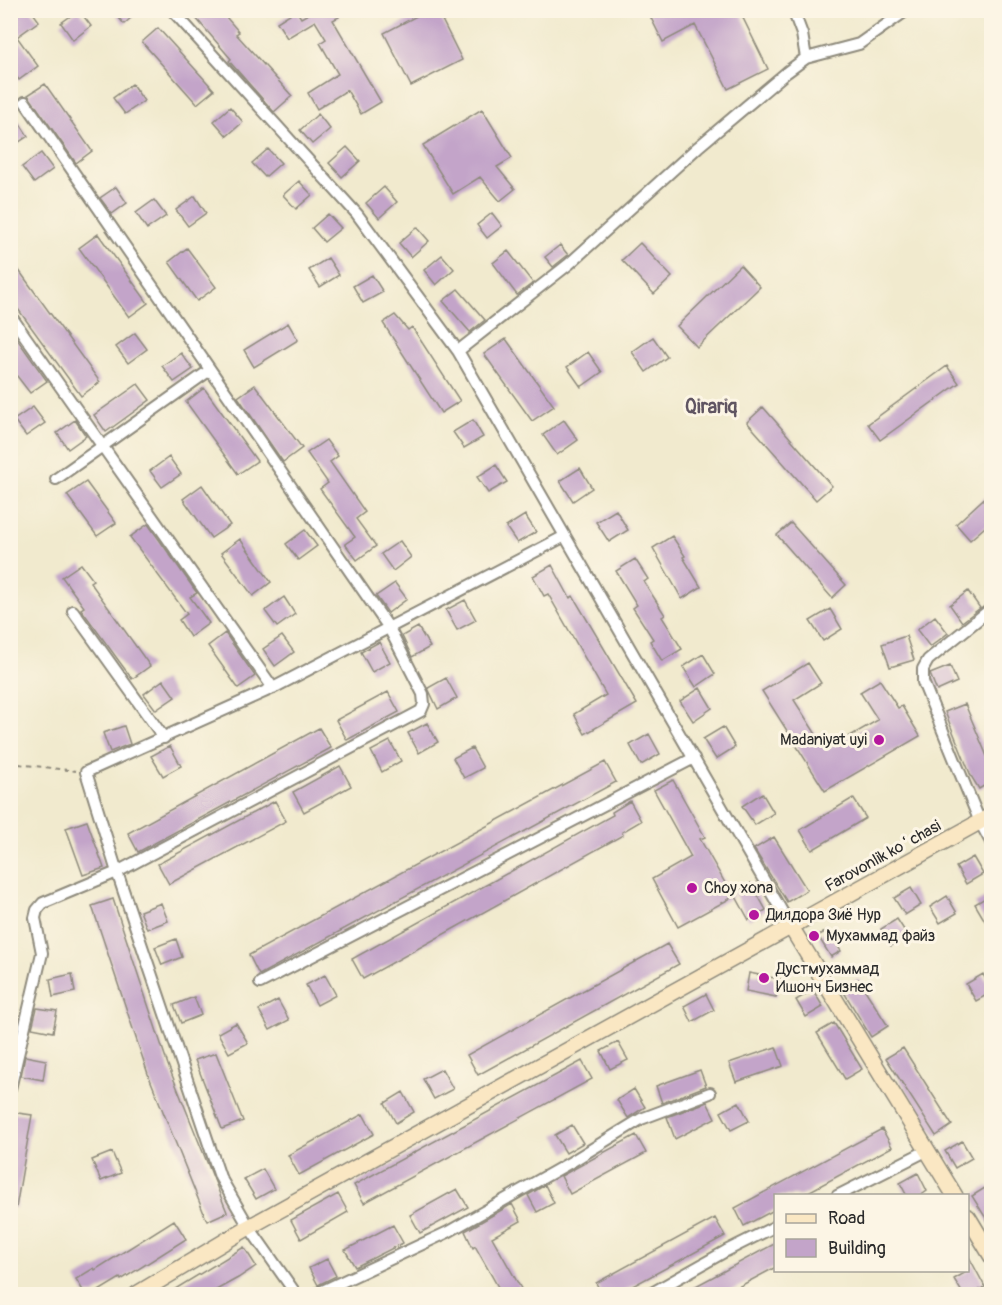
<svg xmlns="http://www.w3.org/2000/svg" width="1002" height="1305" viewBox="0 0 1002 1305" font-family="Pangolin,sans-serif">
<rect width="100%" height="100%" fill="#fcf5e5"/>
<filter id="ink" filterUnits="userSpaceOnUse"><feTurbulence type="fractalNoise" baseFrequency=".0167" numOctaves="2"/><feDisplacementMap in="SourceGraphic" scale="12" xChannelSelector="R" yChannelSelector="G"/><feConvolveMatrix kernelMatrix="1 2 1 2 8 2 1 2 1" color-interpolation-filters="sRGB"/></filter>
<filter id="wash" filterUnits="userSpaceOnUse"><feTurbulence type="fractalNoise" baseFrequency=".008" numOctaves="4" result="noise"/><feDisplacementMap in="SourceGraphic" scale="24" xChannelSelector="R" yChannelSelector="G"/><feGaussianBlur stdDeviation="1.35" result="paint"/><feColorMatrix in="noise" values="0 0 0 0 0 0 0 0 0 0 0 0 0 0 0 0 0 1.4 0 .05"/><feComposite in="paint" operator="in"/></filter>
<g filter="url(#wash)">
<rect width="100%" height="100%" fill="#f1eace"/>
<g id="blocks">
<path fill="#c3a4c9" d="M20,10H31L39,21L17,37L38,66L19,80L10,68V17Z
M79,10L91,26L73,40L61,23Z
M112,10H140L124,24Z
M189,10H220L239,32L236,34L292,96L274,112L229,61L231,59Z
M296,10L301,18L310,13L308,10H335L339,17L333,20L381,102L361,114L347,90L317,109L308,93L338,74L320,43L326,39L315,21L287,38L277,22Z
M428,10H437L462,60L411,86L384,33Z
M647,10H739L768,69L728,89L695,25L663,42Z
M158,28L214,90L197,104L142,42Z
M45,84L92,151L76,163L28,95Z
M132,84L144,101L125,114L113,98Z
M230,107L243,122L227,136L214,121Z
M482,109L512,158L497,167L515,189L500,201L480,177L453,194L423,145Z
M318,114L330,129L312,144L300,130Z
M17,119L28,136L10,148V124Z
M347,147L360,161L342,177L329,163Z
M268,149L281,163L265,177L252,163Z
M41,153L53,169L34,183L22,167Z
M299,181L312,195L296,209L283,195Z
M116,187L127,203L112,214L100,198Z
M384,187L397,202L379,218L366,203Z
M195,196L206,213L188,226L176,210Z
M154,200L166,216L147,229L136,213Z
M492,213L502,226L487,238L477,225Z
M328,214L341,228L324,242L312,228Z
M417,227L429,241L411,257L399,243Z
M98,234L148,303L129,317L79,248Z
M640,243L672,277L654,294L622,260Z
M560,245L568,255L553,267L545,257Z
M187,248L216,287L197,301L169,262Z
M508,251L533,283L517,295L493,263Z
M442,255L454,269L436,285L424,270Z
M10,258L100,382L81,396L10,298Z
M328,258L339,275L320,287L309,270Z
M740,265L760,287L697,347L677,326Z
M372,275L383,292L363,303L353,286Z
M458,289L485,320L470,332L443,301Z
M395,315L408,330L412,327L460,401L441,413L383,323Z
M288,323L298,340L254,367L244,350Z
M10,329L47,381L30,393L10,367Z
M135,333L147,349L128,363L116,347Z
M653,337L667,357L646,372L632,352Z
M506,339L554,406L532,421L484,354Z
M588,352L602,372L581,387L567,367Z
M181,353L193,369L174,382L162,366Z
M947,366L959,383L880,440L868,424Z
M138,384L150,400L106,432L94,415Z
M255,385L302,448L283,462L238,397Z
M204,388L257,461L238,474L186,402Z
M33,407L45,423L26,436L14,420Z
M763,407L832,486L816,500L747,422Z
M75,420L86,436L68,449L57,433Z
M473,420L483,437L464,448L453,432Z
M564,420L578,440L557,455L543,435Z
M326,440L338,456L330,462L365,512L356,519L376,546L357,560L345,544L355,537L320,489L328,483L307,453Z
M169,457L181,474L162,487L150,471Z
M496,465L507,482L488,493L477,477Z
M580,468L592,488L573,501L560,481Z
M86,482L116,523L97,536L67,495Z
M202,485L230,525L211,538L183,499Z
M992,491V521L970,540L956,524Z
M616,510L628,530L609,542L596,522Z
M525,515L536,532L517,543L506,527Z
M791,523L846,585L832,598L777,535Z
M148,524L197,593L190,597L209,623L190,637L179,620L187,614L130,537Z
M305,530L317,546L298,560L286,544Z
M672,536L685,556L683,557L701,587L682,599L653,548Z
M240,539L271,582L253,596L221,553Z
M400,541L411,557L393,571L381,554Z
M635,559L648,579L644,582L665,615L662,617L682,649L662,661L650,641L653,639L633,608L637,605L616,571Z
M81,564L93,580L90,582L150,666L132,679L81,609L84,607L62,577Z
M552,565L570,598L573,596L637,704L585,734L574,714L606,695L548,594L544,596L533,576Z
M395,583L407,599L388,613L376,596Z
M968,591L980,608L962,622L950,605Z
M284,597L295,614L277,627L265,611Z
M465,600L476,620L457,630L446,610Z
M830,609L842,629L823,641L810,621Z
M935,616L948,633L930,647L917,630Z
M418,627L430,647L412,657L402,636Z
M225,633L255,676L238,688L208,646Z
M282,636L294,652L275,666L263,649Z
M906,636L914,660L890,667L882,644Z
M379,642L390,662L372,672L361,652Z
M703,654L715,674L696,687L683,667Z
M808,663L821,683L794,700L826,750L878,720L860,692L880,680L898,708L902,706L920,736L825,791L762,691Z
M950,666L957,682L937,691L930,674Z
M446,678L457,698L438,709L428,688Z
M163,680L175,697L156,710L144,694Z
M700,688L712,708L693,721L680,701Z
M388,692L399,712L347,740L336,720Z
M965,704L989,761L992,760V781L979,789L971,776L945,712Z
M427,723L438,742L419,753L408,733Z
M124,726L130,744L110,752L103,733Z
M723,727L735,747L716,759L703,739Z
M319,728L331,748L138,852L128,833Z
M649,734L660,754L641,765L630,745Z
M390,741L401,761L382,772L371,751Z
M170,746L181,766L163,776L151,756Z
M472,748L483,768L464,778L453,758Z
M605,762L616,782L259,975L249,955Z
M340,766L351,786L304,812L293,792Z
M673,780L705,837L700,839L733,897L678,927L652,879L691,857L654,790Z
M762,793L774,813L755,825L742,806Z
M853,798L866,818L812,850L800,830Z
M275,801L286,821L169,884L158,864Z
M630,801L641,821L622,832L623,835L363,979L352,959L613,815L612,812Z
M87,821L104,868L83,875L66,828Z
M774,837L807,890L787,902L754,849Z
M973,857L983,874L966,884L956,867Z
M751,883L766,910L749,920L734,893Z
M911,888L921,905L905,915L894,898Z
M992,894V917L985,921L975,904Z
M947,896L957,913L940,923L930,907Z
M113,899L168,1065L227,1212L207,1221L148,1074L92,906Z
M161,903L168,921L147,929L140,911Z
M897,919L908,936L891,946L881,929Z
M828,930L841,951L831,957L818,936Z
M176,939L182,957L162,965L155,947Z
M667,944L679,964L478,1075L467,1055Z
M749,973L780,979L776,997L746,991Z
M72,974L75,992L53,997L50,979Z
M983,974L992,992L976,1001L966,984Z
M325,975L336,995L317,1005L306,985Z
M858,979L888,1026L871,1037L842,989Z
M813,990L823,1007L806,1017L796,1000Z
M706,994L714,1010L692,1022L684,1006Z
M194,997L201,1015L181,1023L174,1005Z
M278,1000L289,1020L270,1030L259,1010Z
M37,1008L57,1011L53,1032L32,1028Z
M236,1023L248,1043L229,1053L218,1033Z
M834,1023L862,1069L845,1079L817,1033Z
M618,1042L628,1060L610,1069L601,1051Z
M776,1047L783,1066L736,1082L729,1063Z
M903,1048L952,1125L936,1136L886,1058Z
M216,1053L243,1121L222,1129L195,1060Z
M25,1056L46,1060L43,1080L21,1076Z
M582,1061L592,1079L364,1203L354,1185Z
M442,1069L453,1089L434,1099L423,1079Z
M700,1070L706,1086L662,1103L656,1086Z
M634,1089L645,1107L628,1118L617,1100Z
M403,1092L414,1112L396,1123L385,1103Z
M707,1102L715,1118L675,1139L667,1117Z
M739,1102L749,1121L731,1130L721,1112Z
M10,1112L32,1115L16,1208L10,1207Z
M363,1114L374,1134L299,1175L288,1155Z
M572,1125L583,1143L566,1153L555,1135Z
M882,1129L892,1147L801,1196H776V1209L744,1226L735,1208Z
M636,1135L646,1153L570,1194L561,1176Z
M962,1141L972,1158L955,1168L945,1151Z
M112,1152L121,1173L101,1181L92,1160Z
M263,1169L274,1189L256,1199L244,1179Z
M918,1173L927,1191L920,1196H907L900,1183Z
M545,1185L554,1203L537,1212L528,1195Z
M988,1186L992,1191V1228L972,1196Z
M457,1189L468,1207L420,1233L410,1215Z
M338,1194L348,1212L301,1239L291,1220Z
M512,1204L521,1221L492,1237L524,1294H502L475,1246L473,1248L465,1231Z
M715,1218L725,1236L618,1294H602L596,1283Z
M174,1220L186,1239L121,1280L120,1278L94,1294H85L76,1279L94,1268L95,1270Z
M393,1225L403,1243L355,1267L345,1250Z
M776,1243V1267L744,1284L724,1294H681Z
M244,1247L256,1266L238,1278L209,1294H167Z
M968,1255L985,1287L971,1294H963L954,1279L968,1271Z
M327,1259L336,1276L318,1285L309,1268Z"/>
</g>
</g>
<g filter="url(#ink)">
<use href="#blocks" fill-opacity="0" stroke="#8e8a7c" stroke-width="1.5"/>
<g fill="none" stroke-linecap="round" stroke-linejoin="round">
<g stroke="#8e8a7c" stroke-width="14">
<path id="street" d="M172,10L357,214L458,351L791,927
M793,10L802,34L806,58
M10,315L273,688
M458,351L569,264L698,147L787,72L806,58L859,44L907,10
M56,479L210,370
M992,608L928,660L923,669V682L980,822L992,844
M73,611L164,738
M260,983L694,758
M10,1089L42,953L35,918L37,910L43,903L117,872L421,711L424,704L423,694L389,628L25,102
M837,1196L928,1150
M296,1294L249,1227L220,1177L117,872L86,772L273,688L565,536
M316,1294L448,1232L571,1162L641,1119L710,1093
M650,1294L726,1251L776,1226"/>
</g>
<g stroke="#8e8a7c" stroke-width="18">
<path id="secondary" d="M791,927L955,1196
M968,1217L992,1257
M137,1294L249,1227L992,815"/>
</g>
<path stroke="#8e8a7c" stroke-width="2" stroke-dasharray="4.5 4.5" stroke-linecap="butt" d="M10,763L76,771"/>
<use href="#street" stroke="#fff" stroke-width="10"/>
<use href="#secondary" stroke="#fae7c3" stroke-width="15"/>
</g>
</g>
<g fill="#b5179e" stroke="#fcf5e5" stroke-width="2">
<circle cx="879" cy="740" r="6"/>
<circle cx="692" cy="888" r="6"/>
<circle cx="754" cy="915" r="6"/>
<circle cx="814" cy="936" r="6"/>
<circle cx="764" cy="978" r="6"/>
</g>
<g text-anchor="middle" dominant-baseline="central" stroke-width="6" stroke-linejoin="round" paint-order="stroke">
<g font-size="16" fill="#2b2b2b" stroke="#fcf5e5" text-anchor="start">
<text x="867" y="740" text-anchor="end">Madaniyat uyi</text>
<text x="704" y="888">Choy xona</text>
<text x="766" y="915">Дилдора Зиё Нур</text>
<text x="826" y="936">Мухаммад файз</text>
<text x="776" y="969">Дустмухаммад<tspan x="776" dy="18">Ишонч Бизнес</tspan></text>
</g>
<g font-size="16" fill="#2b2b2b" stroke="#fcf5e5">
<text transform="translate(883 856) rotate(-29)">Farovonlik koʻchasi</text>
</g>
<g font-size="20" font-weight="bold" fill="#605562" stroke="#fcf5e5">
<text x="711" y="406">Qirariq</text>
</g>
</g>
<rect width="1002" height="1305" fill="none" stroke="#fcf5e5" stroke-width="36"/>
<rect x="774" y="1194" width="195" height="78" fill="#fcf5e5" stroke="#a8a49b" stroke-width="1.5"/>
<rect x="786" y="1214" width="30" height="9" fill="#fae7c3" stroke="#a8a49b" stroke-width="1.5"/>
<text x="828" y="1224" font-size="18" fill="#2b2b2b">Road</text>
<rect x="786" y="1239" width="30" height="18" fill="#c3a4c9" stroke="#a8a49b" stroke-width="1.5"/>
<text x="828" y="1254" font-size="18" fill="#2b2b2b">Building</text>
</svg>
